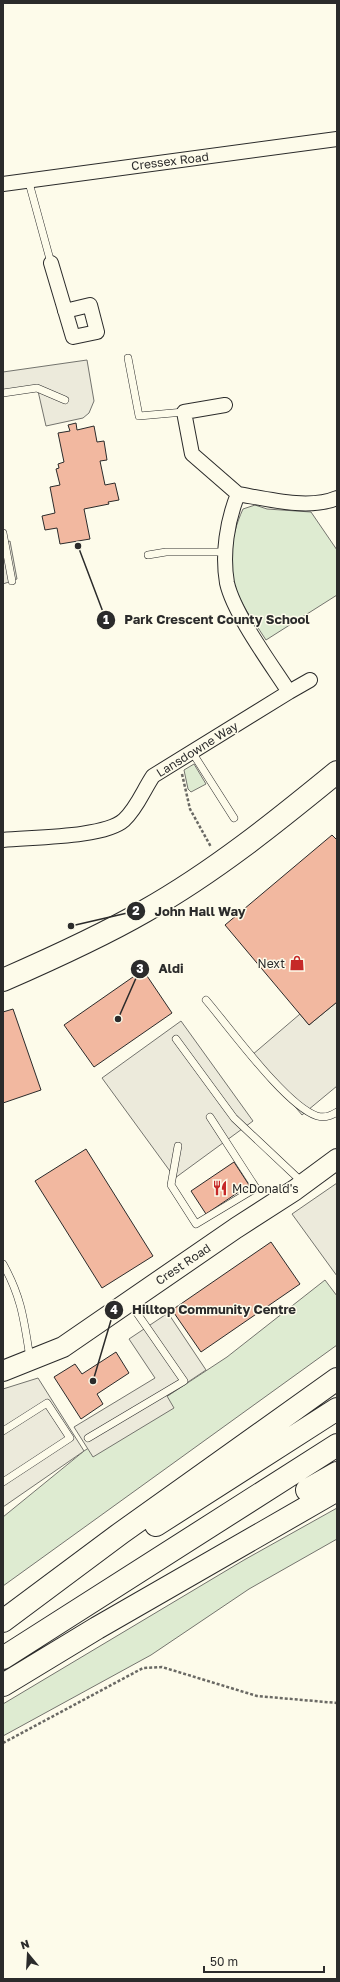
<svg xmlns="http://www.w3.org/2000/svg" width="340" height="1982" viewBox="0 0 340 1982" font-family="'Golos Text',sans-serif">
<rect width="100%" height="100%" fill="#fdfbea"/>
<path fill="#deebd1" stroke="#74746e" d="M255,505L267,509L311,512L337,550V595L266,640C258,627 248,615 241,601C225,573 230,537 243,509Z
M194,764L206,784L191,792L188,789L184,770Z
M325,1280L337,1296V1345L3,1586V1517L84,1451L227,1357Z
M337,1508V1539L249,1589L151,1655L3,1736V1704L244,1560Z"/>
<path fill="#eceadb" stroke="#74746e" d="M87,360L94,401L89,413L83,418L46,426L38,391L3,395V372Z
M10,541L17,579L3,584V544Z
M337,1002V1086L302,1115L252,1055L300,1014L309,1025Z
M181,1021L253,1121L175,1178L102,1078Z
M337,1183V1276L292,1214Z
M168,1313L206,1370L167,1396L174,1408L93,1457L74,1427L155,1378L129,1339Z
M38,1378L84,1451L3,1507V1389Z"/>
<path fill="#f2b8a0" stroke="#2b2b2b" d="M76,423L77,430L94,426L97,442L104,441L107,460L100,461L105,485L115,483L119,500L108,502L109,504L84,509L90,539L60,544L57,528L45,530L42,516L55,513L50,487L60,485L56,469L59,468L58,464L64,462L58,433L70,431L68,425Z
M332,835L337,840V1002L309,1025L225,925Z
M143,970L172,1013L94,1067L64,1025Z
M13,1009L41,1090L3,1103V1012Z
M86,1149L153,1256L102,1288L35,1181Z
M234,1162L249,1185L206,1214L191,1191Z
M271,1242L300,1284L201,1352L172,1310Z
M116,1352L129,1373L97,1394L103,1404L81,1419L54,1377L75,1364L82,1374Z"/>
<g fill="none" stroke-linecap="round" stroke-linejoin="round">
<g stroke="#2b2b2b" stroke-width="8">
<path id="lane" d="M28,179L51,263
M128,358L139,416L184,412
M3,393L37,388L65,400
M3,533L12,581
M148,555L166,552H225
M192,752L234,818
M206,1000C230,1028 286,1106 317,1116C324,1118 331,1116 337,1112
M176,1039L234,1118L302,1182
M178,1146L171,1185L196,1224L256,1188L210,1117
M3,1264C22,1298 24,1321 30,1358
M3,1431L47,1403L70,1438L3,1482
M88,1438L184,1381L130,1303"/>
</g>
<g stroke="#2b2b2b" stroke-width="16">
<path id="street" d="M3,184L337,139
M51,263L73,337L97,332L90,305L65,311
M225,405L184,412L192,454L238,494
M289,692L310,680
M3,840C31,837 104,838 124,820C137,808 143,791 153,776L289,692C271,664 234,614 227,583C222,554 227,521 238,494C267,499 309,510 337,498"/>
</g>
<g stroke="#2b2b2b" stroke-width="22">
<path id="secondary" d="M3,1371L63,1347L236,1228L295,1190L337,1159"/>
</g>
<g stroke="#2b2b2b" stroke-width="24">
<path id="highway" d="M3,980C51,959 100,937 145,911C214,872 276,822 337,772
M307,1490L337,1473
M156,1525L337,1409
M3,1621L121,1533L337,1379
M3,1658L337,1445
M3,1685L97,1628L337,1490"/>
</g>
<path stroke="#6a6964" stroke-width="2.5" stroke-dasharray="3 2" stroke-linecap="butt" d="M182,774L190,809L211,847
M3,1743L143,1668L162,1667L257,1696L337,1703"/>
<use href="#lane" stroke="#fdfbea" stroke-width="7"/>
<use href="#street" stroke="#fdfbea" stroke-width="14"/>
<use href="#secondary" stroke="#fdfbea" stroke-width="20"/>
<use href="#highway" stroke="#fdfbea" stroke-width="22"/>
</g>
<defs>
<g id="shop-bare" transform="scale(1.2)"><path d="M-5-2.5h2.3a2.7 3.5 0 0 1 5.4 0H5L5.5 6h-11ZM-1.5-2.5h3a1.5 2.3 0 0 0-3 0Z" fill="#c62828" stroke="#fdfbea" stroke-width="2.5" paint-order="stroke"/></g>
<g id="restaurant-bare" transform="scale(1.2)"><path d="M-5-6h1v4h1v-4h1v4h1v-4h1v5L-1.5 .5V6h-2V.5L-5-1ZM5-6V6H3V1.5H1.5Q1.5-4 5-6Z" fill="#c62828" stroke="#fdfbea" stroke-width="2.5" paint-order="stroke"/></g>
</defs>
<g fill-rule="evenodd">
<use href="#shop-bare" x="297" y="963"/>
<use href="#restaurant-bare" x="220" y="1188"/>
</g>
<g text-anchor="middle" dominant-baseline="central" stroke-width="3" stroke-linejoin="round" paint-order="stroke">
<g font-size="12" fill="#2b2b2b" stroke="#fdfbea">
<text transform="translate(170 161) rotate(-7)">Cressex Road</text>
<text transform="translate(197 749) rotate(-32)">Lansdowne Way</text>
<text transform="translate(183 1264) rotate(-34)">Crest Road</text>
</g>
<g font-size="12" fill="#2b2b2b" stroke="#fdfbea" text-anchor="end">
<text x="285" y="963">Next</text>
<text x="232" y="1188" text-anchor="start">McDonald's</text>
</g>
</g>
<path fill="none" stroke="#2b2b2b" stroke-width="1.5" d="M78 546L106 620M71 926L136 911M118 1019L140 969M93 1381L114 1310"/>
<g fill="#2b2b2b" stroke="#fdfbea" stroke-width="1.5">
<circle cx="78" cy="546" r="4"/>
<circle cx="71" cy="926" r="4"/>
<circle cx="118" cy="1019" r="4"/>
<circle cx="93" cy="1381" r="4"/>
<circle cx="106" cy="620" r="10"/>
<circle cx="136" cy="911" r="10"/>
<circle cx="140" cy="969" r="10"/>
<circle cx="114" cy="1310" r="10"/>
</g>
<g font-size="12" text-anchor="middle" font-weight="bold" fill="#fff">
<text x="106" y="624">1</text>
<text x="136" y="915">2</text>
<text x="140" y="973">3</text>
<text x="114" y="1314">4</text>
</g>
<g font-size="13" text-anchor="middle" font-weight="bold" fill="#2b2b2b" stroke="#fdfbea" stroke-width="3" stroke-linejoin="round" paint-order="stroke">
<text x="217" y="624">Park Crescent County School</text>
<text x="200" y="916">John Hall Way</text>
<text x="171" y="973">Aldi</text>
<text x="214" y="1314">Hilltop Community Centre</text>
</g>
<rect width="340" height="1982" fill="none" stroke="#2b2b2b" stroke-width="8"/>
<g transform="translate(28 1954) rotate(342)" stroke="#fdfbea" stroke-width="3" paint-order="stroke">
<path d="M0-3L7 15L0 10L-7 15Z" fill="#2b2b2b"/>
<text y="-6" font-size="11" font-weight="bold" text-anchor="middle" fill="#2b2b2b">N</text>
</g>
<path d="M204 1966v6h120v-6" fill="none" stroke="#2b2b2b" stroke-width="2"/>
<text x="210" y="1966" font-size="12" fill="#2b2b2b" stroke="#fdfbea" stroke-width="3" paint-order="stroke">50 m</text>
</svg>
